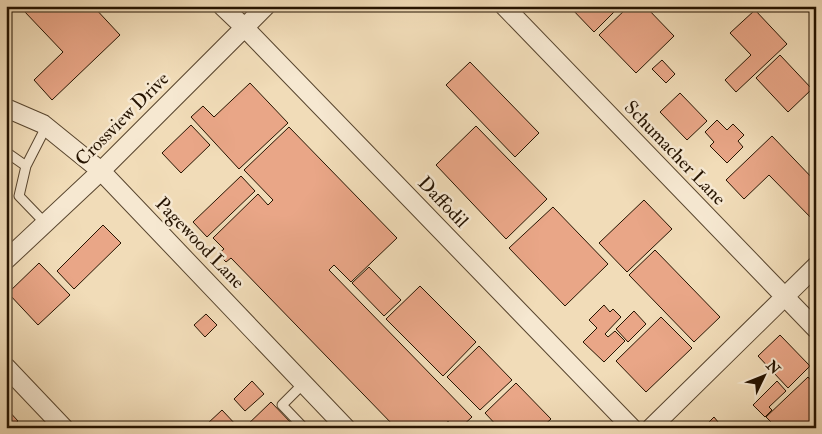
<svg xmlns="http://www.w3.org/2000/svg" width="822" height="434" viewBox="0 0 822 434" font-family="'IM FELL Double Pica',serif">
<rect width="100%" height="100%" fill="#f1dcb8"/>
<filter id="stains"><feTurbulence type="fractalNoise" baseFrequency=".004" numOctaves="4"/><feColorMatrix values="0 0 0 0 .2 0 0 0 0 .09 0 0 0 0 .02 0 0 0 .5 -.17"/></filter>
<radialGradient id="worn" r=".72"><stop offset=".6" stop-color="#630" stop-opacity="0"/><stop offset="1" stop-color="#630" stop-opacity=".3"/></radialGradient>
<path fill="#e9a687" stroke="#251300" d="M29,6H93L120,35L52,100L34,80L63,52L24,11Z
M569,6H620L594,32Z
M629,6H645L674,36L636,73L599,35Z
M664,6H674L669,12Z
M755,10L787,44L736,92L725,80L751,55L730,33Z
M780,55L812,89L788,112L756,78Z
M662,60L675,74L666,83L652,69Z
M470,62L539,133L515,157L446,85Z
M250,83L288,123L239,169L191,117L203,106L214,117Z
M680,93L707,121L687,140L660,112Z
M717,120L727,130L733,124L744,135L738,141L743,147L727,163L710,146L714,142L705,132Z
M191,125L210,145L181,173L162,153Z
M476,126L547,199L506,239L436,165Z
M289,127L397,238L351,282L334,265L329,270L472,417L460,428H455L448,421L441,428H396L231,258L226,262L218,254L224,249L213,238L258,194L268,205L273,200L244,170Z
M772,136L816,182V223L769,175L744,199L726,180Z
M241,176L255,191L207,237L193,222Z
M644,200L672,229L627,272L599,243Z
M553,207L608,264L565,306L509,248Z
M103,225L121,243L74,289L57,271Z
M655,250L720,317L694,342L629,275Z
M39,263L70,295L38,325L8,293Z
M369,267L401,300L384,316L352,283Z
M420,286L476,342L443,376L386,319Z
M604,305L610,312L613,309L621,317L605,334L608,337L615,331L625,341L604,362L583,342L597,328L589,320Z
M634,311L646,324L628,342L616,329Z
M206,314L217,325L205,337L194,325Z
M661,317L692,348L646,392L616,361Z
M780,335L810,366L788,388L758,356Z
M479,346L512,380L480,410L447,377Z
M808,377L816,386V428H777L766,417Z
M252,381L264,394L245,411L234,399Z
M777,381L786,391L769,407L772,410L765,417L753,405Z
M516,383L551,419L541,428H499L485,413Z
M271,402L294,426L292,428H244Z
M6,408L18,421L10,428H6Z
M222,410L238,427L237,428H211L207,424Z
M714,417L723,428L704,427Z"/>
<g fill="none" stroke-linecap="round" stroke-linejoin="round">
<g stroke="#58452e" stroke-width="11">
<path id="service" d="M6,152L26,166
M45,223L19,196L26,166L46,127
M304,428L282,405L304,383"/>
</g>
<g stroke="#58452e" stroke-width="20">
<path id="minor" d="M222,6L244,27L632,428
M504,6L816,329
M6,108L43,124L101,171L346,428
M6,260L101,171L266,6
M6,367L64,428
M651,428L816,266"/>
</g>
<use href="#service" stroke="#f6e8d1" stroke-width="9"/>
<use href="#minor" stroke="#f6e8d1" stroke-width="18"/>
</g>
<g text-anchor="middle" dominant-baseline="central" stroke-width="5" stroke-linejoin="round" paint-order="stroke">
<g font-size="19" fill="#251300" stroke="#f6e8d1">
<text transform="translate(122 119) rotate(-45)">Crossview Drive</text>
<text transform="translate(675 153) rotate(46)">Schumacher Lane</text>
<text transform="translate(443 202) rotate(46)">Daffodil</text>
<text transform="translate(200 243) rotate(46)">Pagewood Lane</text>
</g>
</g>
<rect width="822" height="434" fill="none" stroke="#f1dcb8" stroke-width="25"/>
<rect x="8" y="8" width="807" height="419" fill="none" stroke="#251300" stroke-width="2.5"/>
<rect x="12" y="12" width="797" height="409" fill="none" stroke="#251300"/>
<g transform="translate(764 376) rotate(47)" stroke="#f6e8d1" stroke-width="4" paint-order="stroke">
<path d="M0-4L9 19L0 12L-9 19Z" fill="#251300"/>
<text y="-8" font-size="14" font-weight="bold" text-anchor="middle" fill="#251300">N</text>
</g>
<rect width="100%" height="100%" filter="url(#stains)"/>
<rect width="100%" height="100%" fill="url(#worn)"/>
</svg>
